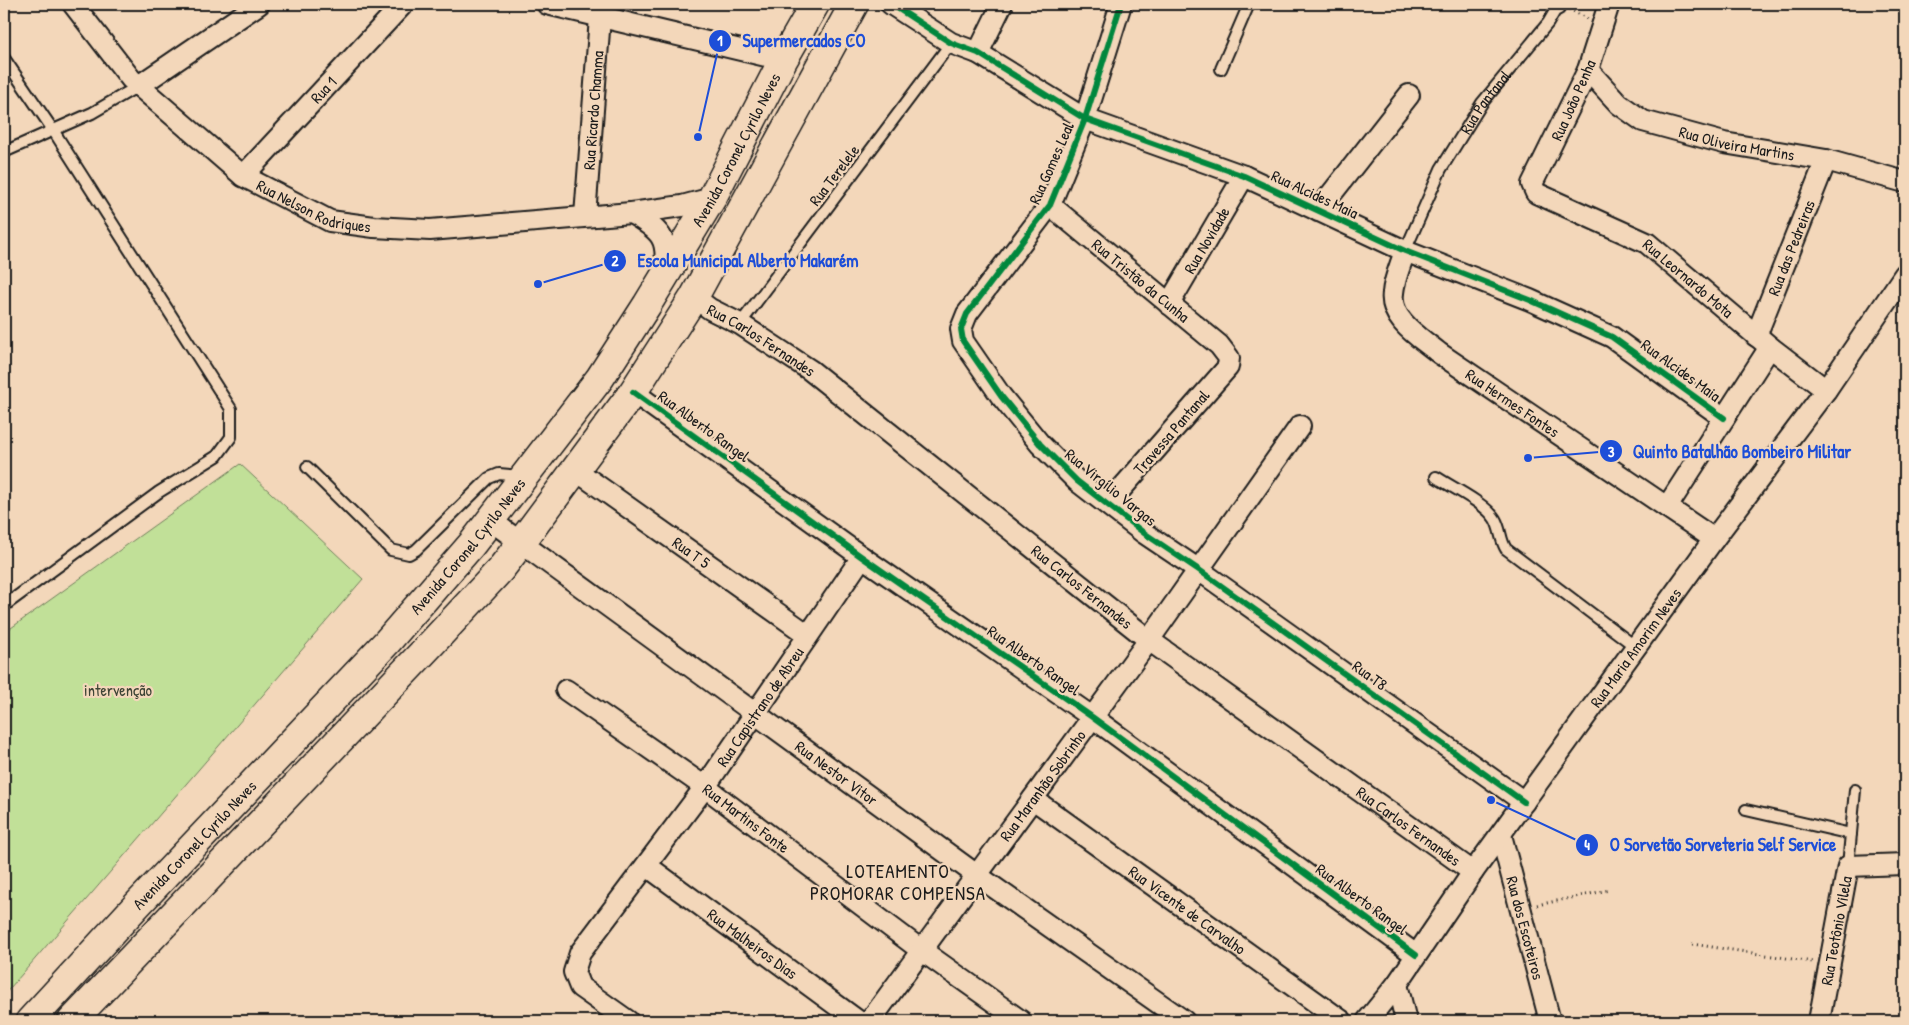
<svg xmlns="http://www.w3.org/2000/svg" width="1909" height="1025" viewBox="0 0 1909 1025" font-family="'Patrick Hand',sans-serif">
<rect width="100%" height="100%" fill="#f3d7ba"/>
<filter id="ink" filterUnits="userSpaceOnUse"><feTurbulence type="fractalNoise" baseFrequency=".02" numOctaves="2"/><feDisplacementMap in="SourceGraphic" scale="10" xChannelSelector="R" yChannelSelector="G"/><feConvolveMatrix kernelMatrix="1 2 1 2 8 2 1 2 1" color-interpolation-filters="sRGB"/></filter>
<g filter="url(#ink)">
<path fill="#c1e098" stroke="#6e7e5a" d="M240,464L363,579L4,995V633Z"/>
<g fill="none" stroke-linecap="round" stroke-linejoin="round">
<g stroke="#1c1c1c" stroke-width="14">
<g id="service">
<path d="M4,58L53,130L231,409V437L217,456L159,492L4,606"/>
<path d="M1221,69L1249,4"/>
<path d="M4,152L92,113L140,85"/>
<path id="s1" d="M1405,251L1441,169L1482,103L1548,23L1555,11L1559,9"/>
<path d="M740,324L951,43"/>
<path d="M307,467L391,550L409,554L416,550L489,478L499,474L520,476"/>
<path d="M1436,477C1453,488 1485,503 1495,519C1501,529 1500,540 1506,549L1636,647"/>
<path d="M1746,810L1851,834"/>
<path d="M1848,866L1855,790"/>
</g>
</g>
<g stroke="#1c1c1c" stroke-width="24">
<g id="minor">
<path id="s2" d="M73,4L131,79L243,176L330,221L374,227L430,230L631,213L682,206L712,198"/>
<path d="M547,4L783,60"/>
<path d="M891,4L951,43L978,53L1085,119L1244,176L1405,251L1530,300L1612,337L1724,418"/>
<path d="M1121,4L1085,119L1050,205L967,314L961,329L963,341L1001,396L1040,444L1077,481L1144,533L1199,570L1524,802"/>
<path id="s3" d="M1609,4L1588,70L1532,184L1536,193L1647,243L1770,347L1826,390"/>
<path d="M978,53L1002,4"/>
<path id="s4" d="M1588,70L1619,104L1643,121L1724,143L1826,160L1905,182"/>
<path d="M140,85L259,4"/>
<path id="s5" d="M243,176L403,4"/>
<path id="s6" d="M1050,205L1219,345L1229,358L1228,367L1108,504"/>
<path d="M1318,211L1409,95"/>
<path d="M631,213C661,231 670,238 664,274"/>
<path id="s7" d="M585,216L601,4"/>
<path id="s8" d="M1405,251C1401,264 1394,279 1393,293C1389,320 1421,338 1439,353L1714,539"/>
<path id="s9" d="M694,297L710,309L740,324L810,370L1149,640L1473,872"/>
<path id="s10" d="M1169,304L1244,176"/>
<path id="s11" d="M1756,336L1826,160"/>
<path d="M633,392L862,557L1092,717L1416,955"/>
<path id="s12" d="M574,469L808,635"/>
<path d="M1667,507L1770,347"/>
<path id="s13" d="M490,520L978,876L1184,1021"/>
<path id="s14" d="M566,690L705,787L921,950L1021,1021"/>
<path id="s15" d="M1033,799L1342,1021"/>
<path id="s16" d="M1501,835L1550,1021"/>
<path id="s17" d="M647,866L858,1021"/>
<path d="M1397,984L1406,1021"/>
<path id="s18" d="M628,1021L580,987L574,972L580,953L705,787L862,557"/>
<path id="s19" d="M870,1021L1149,640L1300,426"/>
<path id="s20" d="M1367,1021L1397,984L1473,872L1714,539L1826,390L1905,274"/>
<path id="s21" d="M1819,1021L1848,866L1905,864"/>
</g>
</g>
<g stroke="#1c1c1c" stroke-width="31">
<g id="trunk">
<path id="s22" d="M30,1021L137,905L387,642L472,544L600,378L647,305L712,198L783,60L815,4"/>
<path d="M72,1021L432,643L500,570L520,544L633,392L694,297L854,4"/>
</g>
</g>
<path stroke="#1c1c1c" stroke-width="3" stroke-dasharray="1 4" stroke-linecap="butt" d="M1569,9L1588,19
M1537,905L1609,890
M1692,944L1813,962"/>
<use href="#service" stroke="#f3d7ba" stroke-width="10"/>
<use href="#minor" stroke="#f3d7ba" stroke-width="20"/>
<use href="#trunk" stroke="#f3d7ba" stroke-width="28"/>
<g stroke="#f3d7ba" stroke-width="9">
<path id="cycleway" d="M891,4L951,43L978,53L1085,119L1244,176L1405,251L1530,300L1612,337L1724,418
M1121,4L1085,119L1050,205L967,314L961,329L963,341L1001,396L1040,444L1077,481L1144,533L1199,570L1524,802
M633,392L862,557L1092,717L1416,955"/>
</g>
<use href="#cycleway" stroke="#00873e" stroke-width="6"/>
</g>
</g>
<g text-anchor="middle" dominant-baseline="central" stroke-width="4.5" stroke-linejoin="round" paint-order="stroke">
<g font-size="16" fill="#1c1c1c" stroke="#f3d7ba">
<text stroke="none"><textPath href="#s5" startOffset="118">Rua 1</textPath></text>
<text transform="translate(1573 100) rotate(-66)">Rua João Penha</text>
<text stroke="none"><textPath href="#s1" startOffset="170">Rua Pantanal</textPath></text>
<text stroke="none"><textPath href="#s7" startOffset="106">Rua Ricardo Chamma</textPath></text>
<text stroke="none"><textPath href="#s4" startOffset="172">Rua Oliveira Martins</textPath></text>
<text stroke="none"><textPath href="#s22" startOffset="1126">Avenida Coronel Cyrilo Neves</textPath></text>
<text transform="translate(1051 163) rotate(-66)">Rua Gomes Leal</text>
<text transform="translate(834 175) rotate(-53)">Rua Terelele</text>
<text transform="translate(1315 194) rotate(25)">Rua Alcides Maia</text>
<text stroke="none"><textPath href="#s2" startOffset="321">Rua Nelson Rodrigues</textPath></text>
<text stroke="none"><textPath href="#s10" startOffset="74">Rua Novidade</textPath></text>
<text stroke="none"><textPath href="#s11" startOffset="95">Rua das Pedreiras</textPath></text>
<text stroke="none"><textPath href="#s6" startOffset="118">Rua Tristão da Cunha</textPath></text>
<text stroke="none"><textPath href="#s3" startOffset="382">Rua Leornardo Mota</textPath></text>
<text stroke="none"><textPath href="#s9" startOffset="80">Rua Carlos Fernandes</textPath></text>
<text transform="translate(1681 370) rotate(36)">Rua Alcides Maia</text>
<text stroke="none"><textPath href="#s8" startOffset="212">Rua Hermes Fontes</textPath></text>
<text transform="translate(704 426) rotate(36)">Rua Alberto Rangel</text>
<text transform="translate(1171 432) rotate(-49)">Travessa Pantanal</text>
<text transform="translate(1111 487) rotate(39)">Rua Virgílio Vargas</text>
<text stroke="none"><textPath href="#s22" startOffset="646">Avenida Coronel Cyrilo Neves</textPath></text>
<text stroke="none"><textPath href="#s12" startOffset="144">Rua T 5</textPath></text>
<text stroke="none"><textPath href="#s9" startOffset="485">Rua Carlos Fernandes</textPath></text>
<text stroke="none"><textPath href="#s20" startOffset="460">Rua Maria Amorim Neves</textPath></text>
<text transform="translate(1034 660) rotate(35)">Rua Alberto Rangel</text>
<text transform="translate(1370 675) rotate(36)">Rua T8</text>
<text stroke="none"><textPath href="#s18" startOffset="400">Rua Capistrano de Abreu</textPath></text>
<text stroke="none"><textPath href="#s13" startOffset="429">Rua Nestor Vitor</textPath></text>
<text stroke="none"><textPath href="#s19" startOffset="292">Rua Maranhão Sobrinho</textPath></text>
<text stroke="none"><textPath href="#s14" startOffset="221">Rua Martins Fonte</textPath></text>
<text stroke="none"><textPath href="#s9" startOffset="890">Rua Carlos Fernandes</textPath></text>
<text stroke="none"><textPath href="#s22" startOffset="241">Avenida Coronel Cyrilo Neves</textPath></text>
<text transform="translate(1362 899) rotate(36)">Rua Alberto Rangel</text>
<text stroke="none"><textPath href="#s15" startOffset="190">Rua Vicente de Carvalho</textPath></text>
<text stroke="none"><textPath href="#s16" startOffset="96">Rua dos Escoteiros</textPath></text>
<text stroke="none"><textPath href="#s21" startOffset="92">Rua Teotônio Vilela</textPath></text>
<text stroke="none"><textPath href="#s17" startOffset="131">Rua Malheiros Dias</textPath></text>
</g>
<g font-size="16" fill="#3d4335" stroke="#f3d7ba">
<text x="118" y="690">intervenção</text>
</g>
<g font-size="19" letter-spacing="1" fill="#1c1c1c" stroke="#f3d7ba">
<text x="898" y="871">LOTEAMENTO<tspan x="898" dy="22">PROMORAR COMPENSA</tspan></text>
</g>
</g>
<path fill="none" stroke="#1d4ed8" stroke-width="2" d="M698 137L720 41M538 284L615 261M1528 458L1611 451M1491 800L1587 845"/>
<g fill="#1d4ed8" stroke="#f3d7ba" stroke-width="2">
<circle cx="698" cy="137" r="5"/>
<circle cx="538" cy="284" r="5"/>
<circle cx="1528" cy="458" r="5"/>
<circle cx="1491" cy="800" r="5"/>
<circle cx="720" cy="41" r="12"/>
<circle cx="615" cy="261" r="12"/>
<circle cx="1611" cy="451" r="12"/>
<circle cx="1587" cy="845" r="12"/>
</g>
<g font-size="15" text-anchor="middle" font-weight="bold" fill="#fff">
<text x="720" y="46">1</text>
<text x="615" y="266">2</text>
<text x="1611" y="457">3</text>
<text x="1587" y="850">4</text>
</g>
<g font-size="18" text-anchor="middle" font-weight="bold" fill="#1d4ed8" stroke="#f3d7ba" stroke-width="4.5" stroke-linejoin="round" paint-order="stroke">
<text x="804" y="47">Supermercados CO</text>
<text x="748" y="267">Escola Municipal Alberto Makarém</text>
<text x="1742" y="458">Quinto Batalhão Bombeiro Militar</text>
<text x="1723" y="851">O Sorvetão Sorveteria Self Service</text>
</g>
<rect width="1909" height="1025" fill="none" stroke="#f3d7ba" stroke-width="20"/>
<rect x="10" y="10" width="1889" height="1005" fill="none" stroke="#1c1c1c" stroke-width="2" filter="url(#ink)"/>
</svg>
